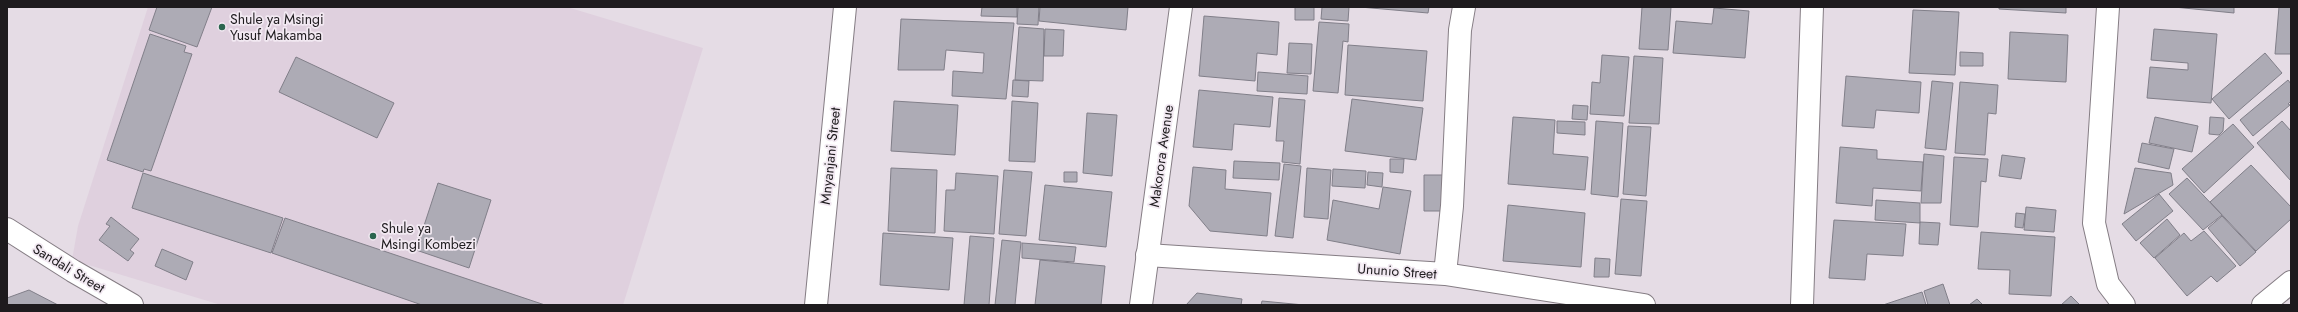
<svg xmlns="http://www.w3.org/2000/svg" width="2298" height="312" viewBox="0 0 2298 312" font-family="Jost,sans-serif">
<rect width="100%" height="100%" fill="#e5dce5"/>
<path fill="#dfd0de" d="M148,7H567L703,48L623,305H221L72,260L78,226Z"/>
<path fill="#adabb5" stroke="#817f89" d="M157,7H212L197,47L149,30Z
M982,7H1017V17L981,16Z
M1018,7H1039L1038,25L1017,24Z
M1040,7H1128L1126,30L1039,21Z
M1295,7H1314V20H1295Z
M1322,7H1349L1348,21L1321,19Z
M1360,7H1429L1428,13Z
M1642,7H1671L1668,50L1639,49Z
M1999,7H2066V13L1999,9Z
M2174,7H2234V13Z
M2279,7H2291V54H2275Z
M1714,8L1749,11L1745,58L1673,53L1676,21L1712,24Z
M1913,10L1959,12L1955,75L1909,73Z
M1204,16L1279,22L1277,55L1257,53L1255,81L1199,76Z
M901,19L1014,23L1006,99L952,96L953,71L983,73L984,53L946,50L944,70H898Z
M1319,22L1349,24L1348,42L1343,41L1338,93L1313,91Z
M1019,27L1044,29L1043,81L1015,80Z
M1045,29L1064,30L1063,56H1044Z
M2154,29L2217,34L2211,103L2147,98L2150,67L2188,70V63L2151,60Z
M2010,32L2068,35L2066,82L2008,79Z
M150,34L186,46L184,52L192,54L151,171L144,169L143,172L107,160Z
M1289,43L1312,44L1311,74L1287,73Z
M1348,45L1427,51L1423,101L1345,95Z
M1960,52L1983,53V66H1960Z
M2265,53L2282,73L2229,119L2212,99Z
M1602,55L1629,57L1624,116L1590,114L1592,82L1600,83Z
M1634,56L1663,58L1659,124L1629,123Z
M296,57L394,103L377,138L279,92Z
M1258,72L1308,76L1307,94L1257,91Z
M1846,76L1921,82L1919,113L1876,110L1874,128L1842,126Z
M1013,80L1029,81L1028,97L1012,96Z
M2288,80L2291,84V101L2288,104L2290,105L2253,136L2240,120Z
M1932,81L1953,83L1946,150L1925,148Z
M1960,82L1998,85L1996,114L1988,113L1985,155L1955,153Z
M1199,90L1273,97L1270,127L1234,124L1232,150L1193,147Z
M1279,98L1305,100L1300,164L1282,162L1284,141H1276Z
M1352,99L1423,108L1416,160L1345,151Z
M894,101L958,105L955,155L891,151Z
M1012,101L1038,103L1035,162L1009,161Z
M1573,105L1588,106L1587,120L1572,119Z
M1087,113L1117,115L1112,176L1083,173Z
M1513,117L1555,120L1553,154L1588,157L1585,190L1508,184Z
M2155,117L2198,126L2192,152L2149,143Z
M2210,117L2224,118L2223,131L2219,135L2209,134Z
M1557,121L1585,122V135L1557,133Z
M1596,121L1623,123L1618,197L1591,194Z
M2282,121L2291,131V181L2257,143Z
M2233,124L2254,147L2204,193L2182,169Z
M1628,126L1651,127L1646,196L1623,194Z
M2142,143L2174,149L2169,169L2138,162Z
M1840,147L1877,150V159L1923,162L1921,191L1873,188L1872,206L1836,203Z
M1924,154L1944,156L1941,203H1921Z
M2002,155L2025,158L2021,179L1999,176Z
M1954,157L1988,159L1986,182L1981,181L1978,227L1950,225Z
M1390,159H1404L1403,173L1390,172Z
M1234,161L1280,163L1279,180L1233,178Z
M1284,164L1301,166L1293,238L1275,236Z
M2251,165L2291,207V219L2256,251L2210,202Z
M1193,167L1226,170L1225,189L1271,193L1267,236L1210,231L1189,206Z
M891,168L937,170L935,233L888,231Z
M1307,168L1331,170L1328,219L1304,217Z
M2135,168L2171,173L2173,185L2124,214Z
M1333,169L1366,171L1365,188L1332,186Z
M1004,170L1032,172L1026,236L999,234Z
M1064,172H1077V182H1064Z
M1368,172L1383,173L1382,187L1367,185Z
M143,173L283,218L271,253L132,208Z
M956,173L998,176L994,234L944,231L946,190H955Z
M1424,175H1443L1442,211H1424Z
M2187,178L2222,215L2203,230L2169,194Z
M438,183L491,200L469,268L416,250Z
M1045,185L1112,192L1106,247L1039,240Z
M1383,187L1411,191L1400,254L1327,240L1333,200L1379,209Z
M2159,194L2173,211L2136,241L2122,224Z
M1621,199L1647,201L1641,276L1615,274Z
M1876,200L1920,203V223L1875,220Z
M1508,205L1585,213L1581,267L1503,261Z
M2026,207L2056,210L2054,232L2024,230Z
M2016,213L2025,214L2023,228L2015,227Z
M2222,216L2256,252L2240,266L2208,228Z
M111,217L139,239L130,250L134,253L128,261L99,240L110,226L106,224Z
M285,218L545,305H422L272,253Z
M2167,219L2180,235L2154,258L2140,243Z
M1834,220L1906,224L1903,256L1867,254L1865,280L1829,278Z
M1920,222L1940,223L1938,245L1919,244Z
M2204,231L2236,266L2217,282L2211,276L2187,296L2155,258L2184,233L2191,241Z
M1981,232L2055,237L2051,296L2009,294L2010,270L1978,269Z
M883,233L953,238L949,290L880,285Z
M970,236L994,238L989,305H964Z
M1002,240L1021,242L1015,305H995Z
M1022,243L1076,247L1074,262L1022,258Z
M162,249L193,262L186,280L155,266Z
M1595,258L1610,259L1609,277H1594Z
M1040,260L1105,266L1101,305H1035Z
M1943,284L1950,305H1928L1924,291Z
M29,290L58,305H7V298Z
M1922,292L1926,305H1883Z
M1197,293L1242,299L1241,305H1186Z
M2071,296L2080,305H2061Z
M1977,299L1983,305H1969Z
M1262,301L1304,305H1261Z"/>
<g fill="none" stroke-linecap="round" stroke-linejoin="round">
<g stroke="#857d84" stroke-width="24">
<path id="minor" d="M2108,7L2094,223L2108,284L2124,305
M7,229L73,271L132,305
M1147,255L1445,274L1644,305
M1445,274L1452,206L1460,30L1464,7
M816,305L845,7
M1802,305L1812,7
M2263,305L2291,282"/>
</g>
<g stroke="#857d84" stroke-width="24">
<path id="tertiary" d="M1141,305L1181,7"/>
</g>
<use href="#minor" stroke="#fff" stroke-width="22"/>
<use href="#tertiary" stroke="#fff" stroke-width="22"/>
</g>
<g fill="#2a654e" stroke="#f2e9f2" stroke-width="1.5">
<circle cx="222" cy="27" r="4"/>
<circle cx="373" cy="236" r="4"/>
</g>
<g text-anchor="middle" dominant-baseline="central" stroke-width="3.5" stroke-linejoin="round" paint-order="stroke">
<g font-size="14" fill="#1e1b1e" stroke="#f2e9f2" text-anchor="start">
<text x="230" y="19">Shule ya Msingi<tspan x="230" dy="16">Yusuf Makamba</tspan></text>
<text x="381" y="228">Shule ya<tspan x="381" dy="16">Msingi Kombezi</tspan></text>
</g>
<g font-size="14" fill="#1e1b1e" stroke="#f2e9f2">
<text transform="translate(830 156) rotate(-84)">Mnyanjani Street</text>
<text transform="translate(1161 156) rotate(-82)">Makorora Avenue</text>
<text transform="translate(69 268) rotate(31)">Sandali Street</text>
<text transform="translate(1397 271) rotate(4)">Ununio Street</text>
</g>
</g>
<rect width="2298" height="312" fill="none" stroke="#1e1b1e" stroke-width="16"/>
</svg>
